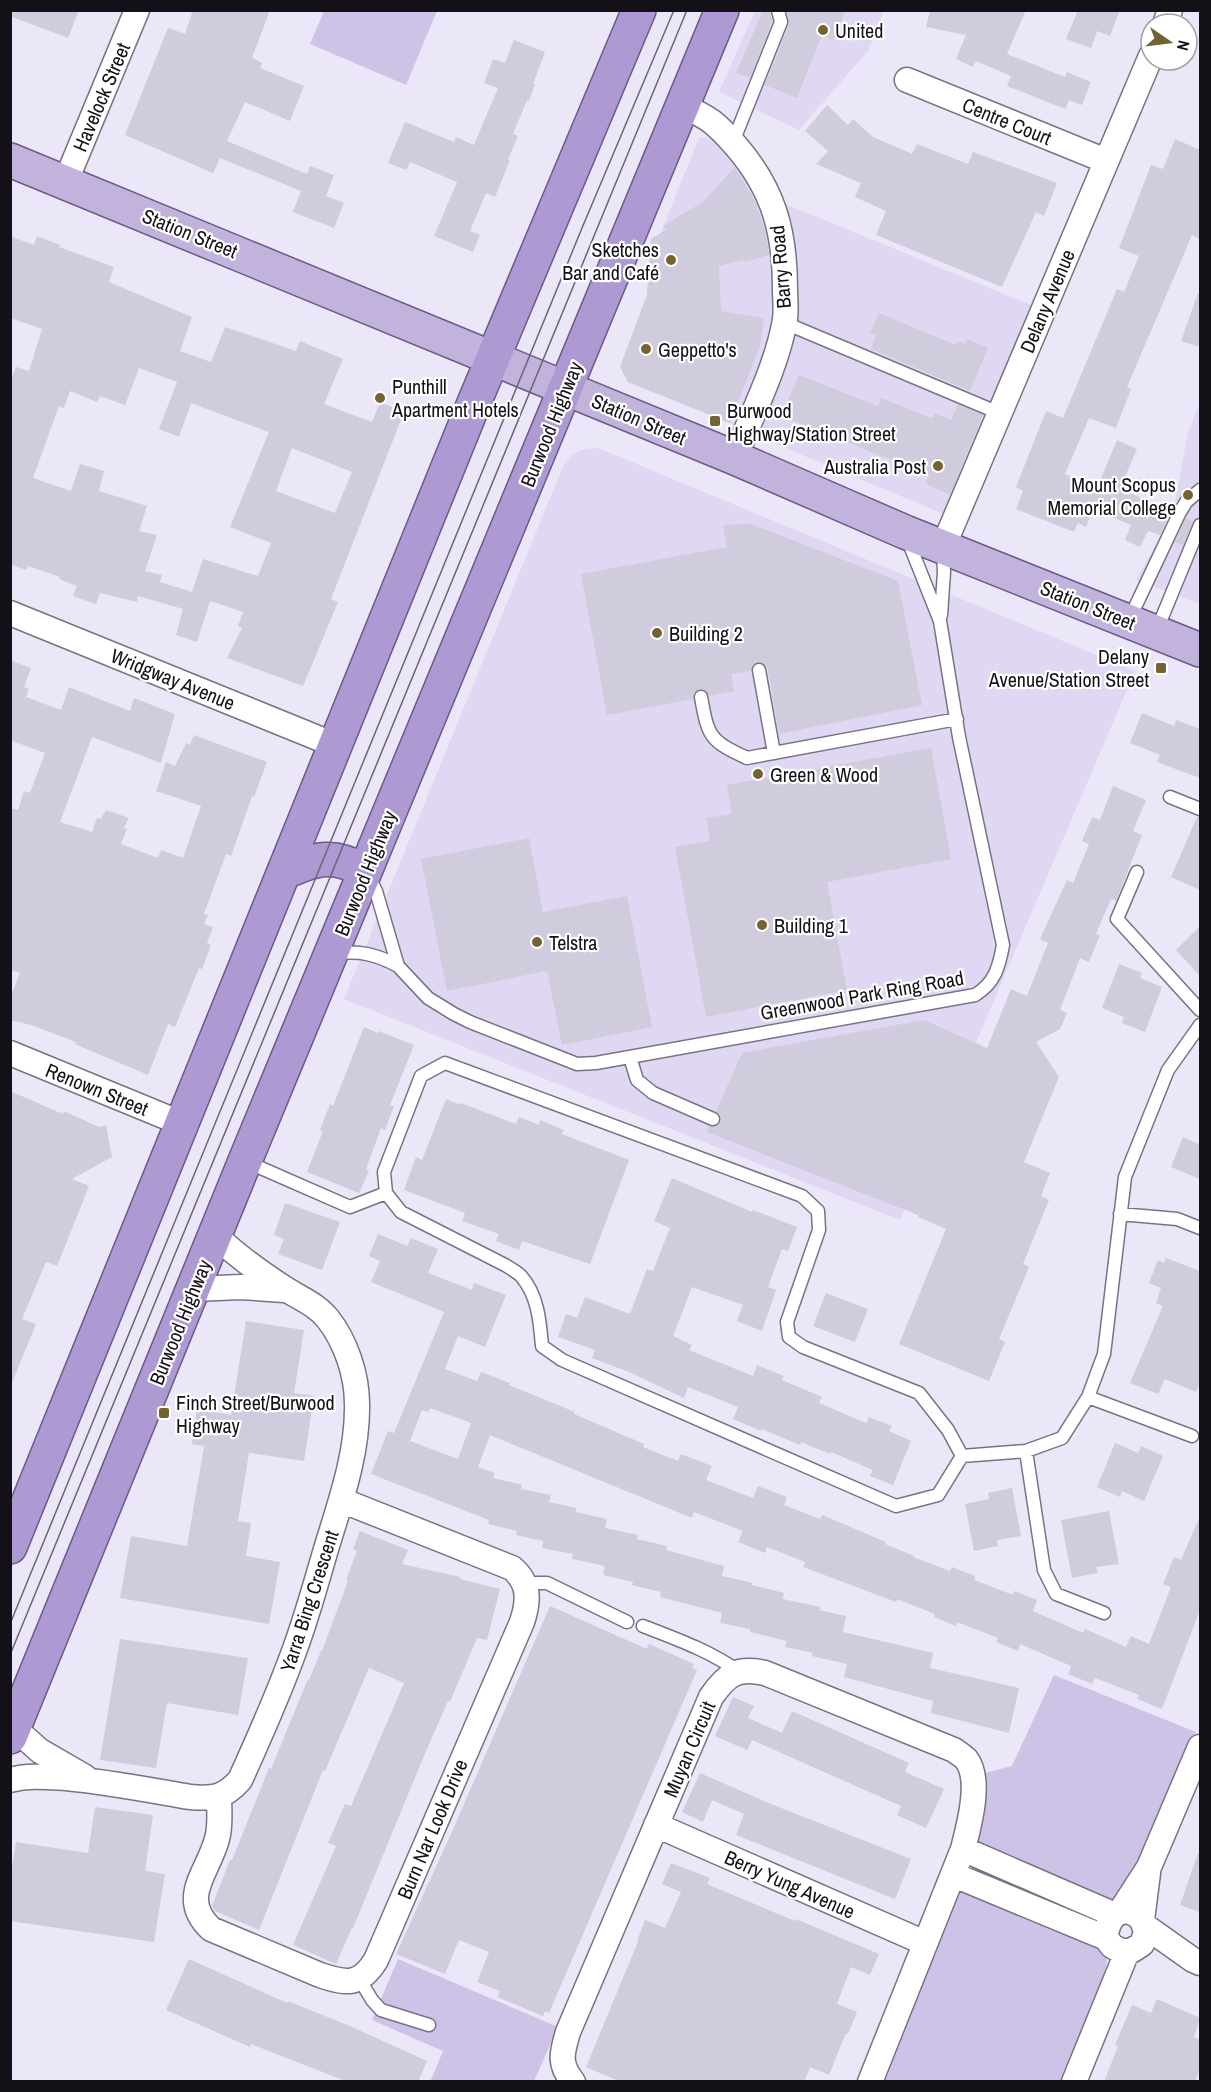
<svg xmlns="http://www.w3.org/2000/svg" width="1211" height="2092" viewBox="0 0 1211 2092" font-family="'Archivo Narrow',sans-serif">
<rect width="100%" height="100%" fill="#ece6f9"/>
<path fill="#e0d8f2" d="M755,11H884L868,51L799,130L719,92Z
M711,137L736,165L754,191L1031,305L946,515L790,450L730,423L628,382L620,367L647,295L651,239L660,234L699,138Z
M1200,403V604L1136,580L1173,514L1188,432Z
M598,448L1135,671L900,1220L344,999L564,464L574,453L585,449Z"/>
<path fill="#cec3e6" d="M324,11V10L437,11L406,85L310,44Z
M1054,1675L1196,1732L1109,1942L1099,2021L1074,2081L870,2082L925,1943L973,1776L1012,1766Z
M398,1959L558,2027L534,2081L430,2082L443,2051L372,2020Z"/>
<path fill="#d1cbde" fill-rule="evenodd" d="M10,10H79L68,38L10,16Z
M193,10H270L252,58L262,63L260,68L304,86L290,121L245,102L227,141L307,174L310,166L334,175L326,196L344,203L334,228L293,212L301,191L220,158L213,173L125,135L168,28L185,34Z
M763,10H770L772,21L750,78L736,73Z
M787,10H846L833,40L822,35L797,98L765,85L789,25Z
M930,10H1026L1007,54L1065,77L1067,72L1091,82L1082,105L1069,100L1065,109L1007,86L1011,76L976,61L973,67L956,59L966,35L926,27Z
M1078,10H1120L1110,36L1097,31L1091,48L1066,39Z
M514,40L545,52L533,84L535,85L529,101L527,100L513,134L518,136L508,159L510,160L495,197L486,193L470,231L480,235L473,252L434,236L457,182L410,162L406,170L388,163L405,122L454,142L456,137L474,145L498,88L484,83L493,59L505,63Z
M827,105L848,125L853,119L873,137L912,154L917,144L968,164L973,152L1057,183L1044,216L1036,212L1002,287L876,235L886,211L855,197L861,183L816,164L828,151L805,131Z
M1175,139L1200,150V239L1192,235L1127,387L1131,389L1116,428L1089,418L1065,474L1097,488L1117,440L1137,449L1120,488L1171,512L1160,535L1148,531L1140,547L1125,540L1131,525L1093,509L1086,527L1078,523L1074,532L1016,509L1023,491L1016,487L1046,411L1063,418L1117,289L1124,292L1139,256L1119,248L1151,165L1163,169Z
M735,167L755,201L766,233L769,255L745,262L744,260L719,266L721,311L764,318L760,346L730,423L628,382L620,367L647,295L651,239L666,230L663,226L703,202Z
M10,236L34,245L37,236L60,245L59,247L114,267L109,282L192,317L180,351L211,362L225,327L296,351L300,341L343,359L324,404L372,422L380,402L404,412L331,599L338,602L303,686L227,658L242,628L238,626L243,612L210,601L197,642L176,635L183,609L138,596L137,602L100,593L96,604L73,596L77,586L59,579L60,577L28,566L26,570L10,564V383L16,367L29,371L42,329L10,318ZM139,368L177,382L159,429L179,437L191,403L269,432L230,527L271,543L258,576L203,559L192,592L160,582L162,575L145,571L157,535L139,531L147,506L99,491L104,471L80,464L71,491L33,478L59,406L64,408L70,391L97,402L100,396L125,405ZM292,448L352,472L335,513L276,491Z
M1198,293L1200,294V347L1181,341Z
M879,313L956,345L957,341L965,344L967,339L988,348L970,391L871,349L876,335L870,333Z
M799,375L878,406L881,398L932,418L935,413L951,420L958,405L983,415L950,495L926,484L929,475L781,416Z
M1186,518L1193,521L1183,545L1175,542Z
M751,524L898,581L922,705L779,734L768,668L762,663L758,662L753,664L751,671L731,674L734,691L709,696L704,689H699L693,694V699L607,715L581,574L727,547L723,525Z
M10,660L31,668L24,687L29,689L26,697L61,710L69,687L130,711L134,698L175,714L161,763L92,737L60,822L92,832L97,818L101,819L106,810L129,818L124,828L127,829L121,844L158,858L161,850L183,858L201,806L156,791L166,762L175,766L186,743L190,745L194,735L267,762L254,797L252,796L231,856L226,854L204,914L208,915L204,924L213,927L207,943L211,945L202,969L199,968L175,1027L168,1024L148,1075L75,1044L76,1042L31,1025L10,1020V998L20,973L10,970V808L18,810L24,791L30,793L45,753L10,740Z
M1142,713L1174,726L1176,720L1200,729V778L1157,762L1160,755L1130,743Z
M931,748L951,859L827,882L847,990L706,1017L675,847L710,841L706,818L732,814L727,785Z
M1113,786L1146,800L1133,831L1142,835L1116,901L1111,899L1096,934L1100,935L1089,962L1080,958L1060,1010L1067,1013L1060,1029L1036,1042L1059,1077L1024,1162L1050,1173L1041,1196L1049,1200L1023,1264L1029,1267L999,1339L1005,1342L989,1381L899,1344L946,1229L918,1217V1215L707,1132L709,1126L715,1127L720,1123L721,1117L716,1111L742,1053L924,1020L987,1048L1011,989L1027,996L1048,943L1040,939L1067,880L1073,883L1089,844L1082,841L1092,817L1100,820Z
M1197,817H1200V890L1171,877Z
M529,838L543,912L627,896L652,1027L562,1045L547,971L447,991L421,859Z
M1200,926V976L1176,950Z
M1119,964L1142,973L1140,978L1162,987L1145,1032L1122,1023L1124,1017L1102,1008Z
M364,1027L378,1033L379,1031L414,1045L390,1105L394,1106L385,1130L381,1128L366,1169L369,1171L359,1193L307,1172L323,1131L320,1130L330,1104L333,1106Z
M10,1091L63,1114L64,1111L99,1127L106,1125L112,1157L72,1179L89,1186L57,1266L46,1262L22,1319L36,1324L11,1385Z
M446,1099L460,1105L461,1103L516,1124L519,1117L539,1125L540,1120L564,1130L562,1134L629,1160L590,1264L522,1241L519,1250L496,1241L499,1234L462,1221L465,1213L404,1190L416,1157L422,1160Z
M1183,1137L1200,1145V1179L1171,1167Z
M672,1178L752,1212L753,1210L797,1227L788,1251L782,1249L768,1287L776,1290L762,1331L737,1321L743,1305L692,1287L673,1336L692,1345L689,1350L753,1376L757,1365L784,1376L782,1380L822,1397L819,1403L866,1423L869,1417L892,1426L889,1431L911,1441L893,1485L870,1476L873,1470L831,1452L830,1454L801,1442L800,1445L762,1429L761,1431L733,1419L738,1407L688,1387L684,1398L629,1372L592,1358L595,1350L558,1337L566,1314L577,1318L585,1297L630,1314L647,1269L653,1271L670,1228L654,1221Z
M285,1203L340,1222L322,1270L278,1254L284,1239L274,1235Z
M378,1234L407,1246L411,1238L438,1249L428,1273L472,1290L474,1283L506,1295L485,1347L458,1336L445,1369L477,1381L481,1372L510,1383L509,1385L575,1412L574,1414L644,1444L643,1447L678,1461L681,1454L712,1466L706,1480L753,1498L758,1486L787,1497L784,1505L820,1519L822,1515L886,1542L885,1544L914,1556L913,1557L950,1571L952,1567L975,1576L974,1580L1013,1595L1014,1591L1037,1600L1033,1611L1083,1633L1085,1629L1126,1647L1131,1636L1149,1644L1171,1587L1163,1584L1174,1557L1181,1560L1200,1516V1610L1162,1709L1137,1699L1139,1695L1095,1678L1092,1684L1068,1674L1071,1666L1020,1644L1018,1651L996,1642L998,1638L957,1622L956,1626L934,1617L935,1614L897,1599L896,1602L803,1567L805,1562L767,1547L765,1553L738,1542L743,1531L694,1512L692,1518L490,1435L478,1467L495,1473L493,1478L522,1485L521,1489L551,1495L549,1502L576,1508V1512L607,1519L605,1528L638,1535L637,1539L667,1546L666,1550L724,1566L722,1576L753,1583L752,1585L784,1593L783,1599L820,1607L819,1610L846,1616L843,1632L933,1653L930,1668L1019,1688L1009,1733L931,1713L933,1701L844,1677L847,1664L812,1656L813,1653L785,1647L787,1641L750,1632V1629L720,1623L722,1613L660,1597L661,1592L632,1585L633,1582L603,1575L605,1566L572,1559L573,1554L542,1548L543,1541L516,1535L517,1531L488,1524L489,1520L371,1474L388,1431L394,1433L444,1312L371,1282L380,1261L369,1256ZM430,1408L471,1423L458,1459L410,1441L422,1410L428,1412Z
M1166,1258L1200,1271V1382L1196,1392L1165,1379L1158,1394L1130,1383L1163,1306L1156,1303L1161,1288L1149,1283L1158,1260L1164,1263Z
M826,1293L868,1309L855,1342L813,1326Z
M246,1321L304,1330L294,1393L314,1396L304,1461L249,1453L238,1521L251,1523L246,1556L280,1562L269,1624L120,1598L131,1536L187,1546L204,1446L192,1444L197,1409L231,1415Z
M1115,1443L1138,1453L1141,1446L1163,1456L1144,1501L1122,1491L1120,1497L1097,1487Z
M1012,1488L1021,1536L997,1540L998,1546L974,1551L965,1504L989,1499L988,1493Z
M1109,1511L1119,1564L1096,1567L1098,1573L1072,1578L1061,1520Z
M360,1531L408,1550L402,1564L460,1577V1579L500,1589L487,1640L477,1638L450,1702L448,1701L423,1758L353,1928H352L336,1964L293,1945L336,1846L328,1843L345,1804L351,1806L404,1683L369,1668L325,1771L323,1770L259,1930L215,1911L212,1906L230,1860H232L269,1768L271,1769L308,1679L309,1680L321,1651H322L348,1581L346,1580L357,1551L353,1549Z
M550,1606L647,1649L649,1644L694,1664L692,1668L697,1670L549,2013L545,2011L543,2016L497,1997L500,1991L477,1982L489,1952L459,1940L445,1974L396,1954L451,1834Z
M120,1639L248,1658L238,1715L167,1703L156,1768L100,1760Z
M733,1697L754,1706L748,1718L782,1733L792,1711L909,1763L905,1772L944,1789L926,1828L897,1815L901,1806L752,1740L747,1750L715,1736Z
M700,1773L771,1804L911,1859L895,1899L736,1835L744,1814L712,1800L703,1822L682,1812Z
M95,1807L153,1815L145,1871L165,1874L154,1942L10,1921V1881L16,1842L88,1853Z
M1198,1853H1200V1912L1180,1905Z
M671,1863L710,1878L707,1884L795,1921L796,1919L879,1954L870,1975L851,1967L837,2004L857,2012L848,2034L846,2033L829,2075L810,2067L804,2082H621L586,2067L638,1942L637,1941L645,1920L665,1928L681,1892L662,1884Z
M189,1959L287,2003L288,2001L352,2027L427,2061L418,2082H348L251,2044L250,2047L166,2010Z
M1157,1999L1200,2018L1194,2037L1200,2040V2068L1195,2082H1104L1118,2046L1115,2045L1132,2005L1151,2013Z"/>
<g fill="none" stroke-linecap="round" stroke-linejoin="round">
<g stroke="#787384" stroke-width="15">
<path id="service" d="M733,142L781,22L778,10
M785,323L999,413
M941,615L944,572L943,551
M1129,620L1179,514L1186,502L1200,490
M1156,632L1200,525
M759,670L774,753
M701,697C708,737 710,741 747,758L957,719
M1170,797L1200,809
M1137,872L1117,919L1200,1010
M369,877L376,891L398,966L428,998L454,1014L470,1022L577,1064L596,1063L975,995C995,983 999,967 1003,945L959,737L940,621L907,538
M333,954C359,950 376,954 398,966
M630,1057L637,1080L653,1093L713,1119
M445,1063L802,1196L818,1211L819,1230L787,1322L789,1337L803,1347L919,1393L948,1430L962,1456L938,1495L896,1506L562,1360L542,1346C540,1322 538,1295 521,1276C517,1272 510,1268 505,1265L401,1212L386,1193L384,1172L421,1076Z
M247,1162L350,1207L386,1193
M1120,1214L1177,1219L1200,1228
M1088,1397L1192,1436
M1026,1451L1044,1570L1056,1594L1104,1613
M962,1456L1026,1451L1062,1438L1088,1397L1104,1354L1125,1177L1168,1070L1200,1025
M526,1585L537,1583H547L627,1622
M643,1626C676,1639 708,1650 738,1671
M360,1980L372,2000L381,2010L429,2025"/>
</g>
<g stroke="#787384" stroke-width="27">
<path id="minor" d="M1165,24L1170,10
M907,80L1106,161
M682,106C709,117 717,124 736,146C774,190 785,232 785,289C785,301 787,314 784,325C775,371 751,415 735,458
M65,183L137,10
M943,547L1151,56
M10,613L335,745
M10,1053L183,1124
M193,1289L241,1287L284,1290
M14,1728L40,1751L85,1777
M10,1780C29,1775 47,1777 66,1778C108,1782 149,1790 190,1797C213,1799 224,1798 240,1780C260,1736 280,1691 296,1646C308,1613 317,1579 327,1546C341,1500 358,1452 357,1404C357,1375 346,1342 328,1319C316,1304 299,1298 284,1288C259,1272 237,1256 216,1236
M219,1796C219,1811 221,1825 217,1839C208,1873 178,1898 211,1929L320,1975C347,1984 360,1986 376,1960L522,1622C529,1601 530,1583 512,1568L341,1500
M656,1825L925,1943
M963,1849L1115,1915
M954,1875L1106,1938
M1120,1912L1149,1867L1200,1747
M1142,1920C1125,1902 1106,1915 1106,1938L1112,1946L1121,1951H1131L1142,1944L1146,1932L1142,1920L1148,1873
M1145,1926L1193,1960L1200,1963
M573,2082C558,2063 562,2053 568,2032L711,1697C727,1674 737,1667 765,1673L954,1750C958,1753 963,1756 966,1759C982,1779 969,1826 963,1849L870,2082
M1074,2082L1127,1952"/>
</g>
<g stroke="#6b5a89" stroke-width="36">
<path id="primary" d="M10,160L735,458L905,532L1200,650"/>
</g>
<g stroke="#6b5a89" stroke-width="36">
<path id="trunk" d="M285,872C317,858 333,853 365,871
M10,1547L474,403L639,10
M10,1737L245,1161L722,10"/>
</g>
<use href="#service" stroke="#fff" stroke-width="12"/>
<use href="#minor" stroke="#fff" stroke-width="24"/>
<use href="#primary" stroke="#c2b3dd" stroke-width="33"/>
<use href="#trunk" stroke="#ae9ad2" stroke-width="33"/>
<path stroke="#6a6672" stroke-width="1.5" d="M10,1624L582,228L674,10
M10,1655L687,10"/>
</g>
<g fill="#746231" stroke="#fff" stroke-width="2">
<circle cx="823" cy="30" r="6"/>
<circle cx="671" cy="260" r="6"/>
<circle cx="646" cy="349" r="6"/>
<circle cx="380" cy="398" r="6"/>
<rect x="709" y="415" width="12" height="12" rx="3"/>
<circle cx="938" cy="466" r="6"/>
<circle cx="1188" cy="495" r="6"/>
<circle cx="657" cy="633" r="6"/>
<rect x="1155" y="662" width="12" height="12" rx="3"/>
<circle cx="758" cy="774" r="6"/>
<circle cx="762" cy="925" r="6"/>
<circle cx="537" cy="942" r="6"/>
<rect x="158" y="1407" width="12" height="12" rx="3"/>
</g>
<g text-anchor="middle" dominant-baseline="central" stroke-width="4.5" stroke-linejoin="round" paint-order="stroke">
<g font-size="20" fill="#131117" stroke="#fff" text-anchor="start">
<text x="835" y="30">United</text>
<text x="659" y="249" text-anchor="end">Sketches<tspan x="659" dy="23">Bar and Café</tspan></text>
<text x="658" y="349">Geppetto's</text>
<text x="392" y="386">Punthill<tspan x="392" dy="23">Apartment Hotels</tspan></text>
<text x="727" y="410">Burwood<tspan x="727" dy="23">Highway/Station Street</tspan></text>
<text x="926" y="466" text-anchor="end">Australia Post</text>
<text x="1176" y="484" text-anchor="end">Mount Scopus<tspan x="1176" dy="23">Memorial College</tspan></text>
<text x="669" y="633">Building 2</text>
<text x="1149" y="656" text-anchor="end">Delany<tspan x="1149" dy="23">Avenue/Station Street</tspan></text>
<text x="770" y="774">Green &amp; Wood</text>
<text x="774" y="925">Building 1</text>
<text x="549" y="942">Telstra</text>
<text x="176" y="1402">Finch Street/Burwood<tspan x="176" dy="23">Highway</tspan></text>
</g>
<g font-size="20" fill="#131117" stroke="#fff">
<text transform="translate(101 97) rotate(-67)">Havelock Street</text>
<text transform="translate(1007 121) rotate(22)">Centre Court</text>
<text transform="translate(190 233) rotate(22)">Station Street</text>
<text transform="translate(780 267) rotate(-95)">Barry Road</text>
<text transform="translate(1047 301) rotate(-67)">Delany Avenue</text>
<text transform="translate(639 419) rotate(23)">Station Street</text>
<text transform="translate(551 424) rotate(-68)">Burwood Highway</text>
<text transform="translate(1088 605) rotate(22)">Station Street</text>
<text transform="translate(173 679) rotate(22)">Wridgway Avenue</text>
<text transform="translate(365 873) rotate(-68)">Burwood Highway</text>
<text transform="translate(862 995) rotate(-10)">Greenwood Park Ring Road</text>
<text transform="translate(97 1089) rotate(22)">Renown Street</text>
<text transform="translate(180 1322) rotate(-68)">Burwood Highway</text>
<text transform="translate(309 1601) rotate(-72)">Yarra Bing Crescent</text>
<text transform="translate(689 1749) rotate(-67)">Muyan Circuit</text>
<text transform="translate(432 1829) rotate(-67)">Burn Nar Look Drive</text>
<text transform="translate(790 1884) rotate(24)">Berry Yung Avenue</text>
</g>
</g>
<rect width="1211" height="2092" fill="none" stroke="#131117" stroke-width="24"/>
<g transform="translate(1169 42) rotate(104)"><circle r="28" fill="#ffffff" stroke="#a1a0a2" stroke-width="1.5"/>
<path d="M0-4.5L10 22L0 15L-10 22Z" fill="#746231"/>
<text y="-9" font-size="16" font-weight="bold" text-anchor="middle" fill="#131117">N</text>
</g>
</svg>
